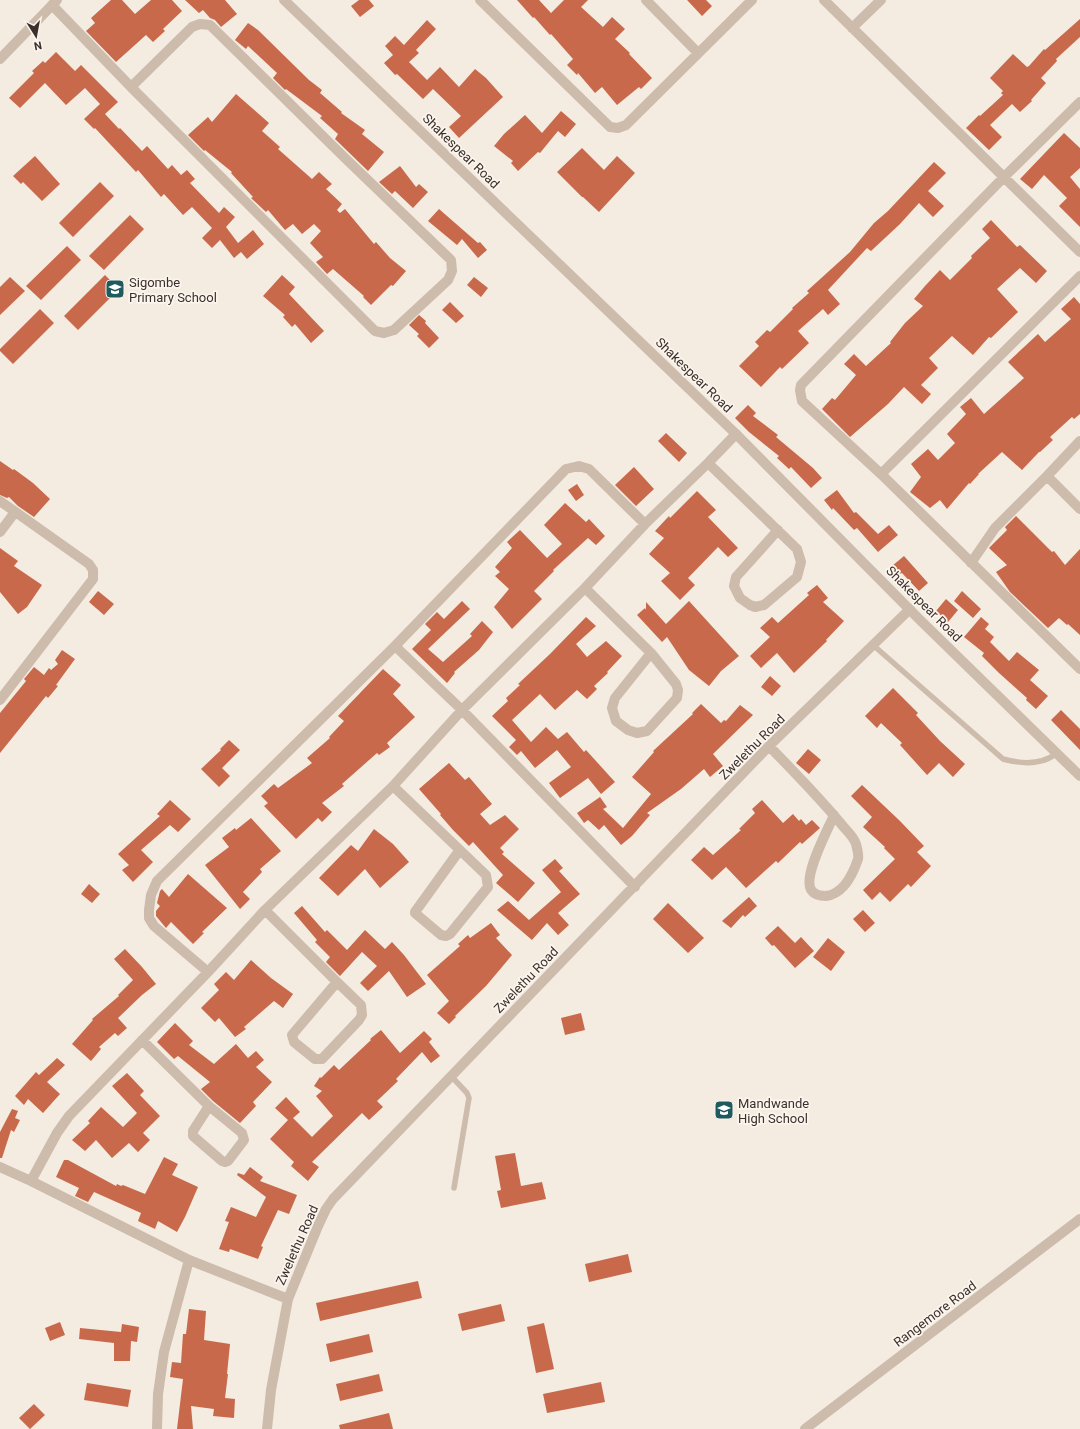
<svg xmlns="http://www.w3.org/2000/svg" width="1080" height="1429" viewBox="0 0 1080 1429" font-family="Roboto,sans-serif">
<rect width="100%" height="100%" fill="#f4ebe1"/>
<path fill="#c8694b" d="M111,0H122L135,14L151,0H172L182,11L163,29L165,31L153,42L146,35L116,62L86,31L95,23L91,18Z
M185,0H225L237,14L221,27L215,20L210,18L203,10L199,13Z
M359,0H369L374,6L360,17L351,6Z
M517,0H539L551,13L564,0H588L581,7L603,27L612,17L625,29L615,39L630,53L629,54L652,78L641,89L639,87L617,105L602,87L595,93L578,73L577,75L567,65L573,59L551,34L550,35L534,17L533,18Z
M687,0H706L712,6L702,16Z
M1080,19V37L1056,59L1057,61L1041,78L1046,83L1031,100L1032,101L1020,112L1012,104L990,125L1002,137L989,150L966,128L979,115L980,116L1003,95L1001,93L1003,91L990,78L1013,54L1027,67L1029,66L1044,49L1045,50Z
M427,20L436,29L416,50L419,53L409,62L427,80L440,67L459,87L475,69L486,78L503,97L459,138L449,127L461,116L433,89L423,99L397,74L395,75L384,63L393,55L385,46L395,36L404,45Z
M248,23L258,30L309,80L322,90L320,93L342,112L341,113L365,130L362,134L384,152L368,171L335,139L338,134L320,118L322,116L286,89L285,90L273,78L277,73L248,46L246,49L235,40Z
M56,52L75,71L81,65L118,102L105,114L119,129L120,128L142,151L147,146L168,169L172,165L181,175L187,170L195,179L190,183L219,213L224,207L235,217L226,227L238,243L253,230L264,244L247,259L241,252L234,258L220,240L212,248L202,238L212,228L192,207L183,215L164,194L161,197L138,170L136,172L95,128L94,129L84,119L100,104L85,88L66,105L45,83L20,108L9,98L34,73L32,71L43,61L45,63Z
M236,94L269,123L262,131L280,147L278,149L312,179L319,172L332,184L326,189L342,204L337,210L340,213L345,209L374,244L376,242L390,258L406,271L393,286L391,285L371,305L363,297L364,296L333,269L327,274L316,262L323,257L310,243L321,231L314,224L302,234L293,224L285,230L268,210L266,212L251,198L253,197L231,173L232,172L205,150L204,151L188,135L208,117L212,122Z
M561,111L576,124L565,137L558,131L540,153L538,152L518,171L511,163L513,161L494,146L504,134L525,115L542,133Z
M1064,133L1080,148V168L1070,177L1080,189V227L1059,206L1067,198L1044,175L1032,189L1020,179Z
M582,148L604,170L617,156L635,173L599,212L583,197H582L557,172Z
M35,156L60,184L42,201L23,182L21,184L13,176Z
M934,162L946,173L928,191L944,206L933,217L919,203L900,224L871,251L867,248L828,290L840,304L828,315L823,309L798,331L809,343L782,369L780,367L761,387L739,366L759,346L755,342L767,330L770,332L793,309L792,308L809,293L807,291L850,252L874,223L888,211Z
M400,166L416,187L419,184L428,192L413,208L395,191L392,194L379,182Z
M100,182L114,196L73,237L59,223Z
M439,209L478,243L480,242L487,250L478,258L462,239L457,245L428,221Z
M130,215L144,229L104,270L89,256Z
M991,220L1017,247L1020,245L1047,271L1036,283L1020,268L997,289L1018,312L991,338L989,337L973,355L952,336L929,358L938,368L921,385L931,394L922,404L904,387L888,404L850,437L822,409L832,398L835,400L856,375L844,364L854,354L866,366L891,343L890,342L905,323L923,306L914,299L925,286L940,270L950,280L972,258L971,256L990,238L982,229Z
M67,246L81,260L41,300L26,286Z
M105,275L119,289L78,330L64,316Z
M282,275L295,287L289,294L324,331L311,343L295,324L292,327L283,317L285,315L263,296Z
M10,277L25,291L0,315V287Z
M474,277L488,288L481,297L467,285Z
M1074,297L1080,304V414L1074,419L1072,417L1050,437L1053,440L1040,452H1039L1022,470L1002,452L978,474H979L970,484L969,483L947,509L940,500L930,508L910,492L921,477L911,464L928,449L938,460L955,443L947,434L966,414L960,407L971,398L984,414L1024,378L1008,362L1038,334L1045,342L1071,319L1061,309Z
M450,302L464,316L456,323L442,310Z
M40,309L54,323L13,364L0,351V349Z
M419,315L426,321L425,323L439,338L429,348L417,336L419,334L409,325Z
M748,405L756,413L753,416L778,435L776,437L813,468L822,478L811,488L791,467L789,469L777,458L779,456L749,432L735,418Z
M666,433L687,453L679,462L658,441Z
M0,461L13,470L14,469L33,483L50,499L34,517L18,506L9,497L7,498L0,495Z
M634,467L654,489L636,506L615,485Z
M577,484L584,495L576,501L568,490Z
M837,490L854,513L856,512L878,534L889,525L898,535L878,552L857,528L854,530L833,508L832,510L824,500Z
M697,491L716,510L708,517L738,548L728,557L718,547L688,578L695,585L680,600L661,581L670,573L649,554L664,538L655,531L669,516L670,518Z
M565,503L586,522L589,519L605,536L596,545L588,538L553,570L554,571L534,591L542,599L512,629L494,607L509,589L495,576L500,572L495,567L512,548L507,542L520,530L547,558L562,544L544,525Z
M1016,516L1052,552L1054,551L1065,565L1080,549V635L1068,624L1067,625L1059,618L1048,628L1010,592L996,572L1007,565L989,548L1007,530L1005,527Z
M0,548L18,561L14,566L42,585L27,607L18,614L0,592Z
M904,556L928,583L919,591L902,573L899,574L892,566Z
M817,585L828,598L823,602L844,621L826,640L827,641L794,673L777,653L761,668L750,656L770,637L760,628L772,617L778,623L809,595L807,593Z
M98,591L114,604L104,615L89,602Z
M962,591L981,609L973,618L954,601Z
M946,599L958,610L948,622L936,611Z
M462,601L470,609L428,649L443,662L472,636L470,634L482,621L493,632L479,650L454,672L455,673L447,683L412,649L431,630L425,624L437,612L444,619Z
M689,601L739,656L721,671L709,686L689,670L667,637L662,642L637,615L645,608L646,610V602L666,624Z
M586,617L596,626L576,644L587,657L606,641L622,656L607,672L608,673L594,686L597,689L587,699L577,690L555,710L540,694L512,720L531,742L546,727L558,739L567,732L584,752L586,750L615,782L601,794L588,778L560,798L549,783L571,767L557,750L535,768L521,751L517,755L509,747L516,740L492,716L508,701L506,698L520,685L518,684L550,654Z
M981,617L989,624L985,629L994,637L990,642L1009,661L1017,652L1039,670L1030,680L1048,696L1036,709L1026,700L1027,698L999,673L982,656L984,653L964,637Z
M62,650L75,659L56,685L58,686L48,698L46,696L0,753V713L26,681L24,679L34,667L44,675L49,668L51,670L58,664L55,660Z
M383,669L401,685L393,694L415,717L387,743L390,747L379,755L377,753L342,784L344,786L322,803L332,812L322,822L318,818L296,839L264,806L268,803L261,796L274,784L278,788L312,763L307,758L330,738L329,737L344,721L338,716Z
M770,676L781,686L772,696L761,687Z
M893,688L918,713L916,715L940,741L965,764L953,777L939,763L927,775L900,745L902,743L881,723L877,728L865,716Z
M701,704L721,723L724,720L726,721L740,705L753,715L713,754L723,766L710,777L704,769L681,789L647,813L650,815L632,836L621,845L604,825L599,830L588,820L584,823L577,813L600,797L607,807L603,809L623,828L651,794L632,777L654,752L653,751L693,714L692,713Z
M1061,710L1080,729V750L1051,720Z
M229,740L240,750L222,768L230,776L219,787L201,769L221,750L220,749Z
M808,749L821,760L809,774L796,763Z
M449,763L465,780L469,777L492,804L480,814L490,825L505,815L519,829L500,848L504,852L502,854L535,883L518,902L496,883L503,875L473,842L469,846L453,830L440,815L441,814L419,789Z
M862,785L900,821L924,846L917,852L931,866L911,887L908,884L890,902L880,892L872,900L863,890L895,859L884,848L885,847L863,827L872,817L851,796Z
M170,800L191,819L178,832L170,825L141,850L153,862L133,882L122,870L129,865L118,854L160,816L157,814Z
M762,800L783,823L793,814L799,821L801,819L806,825L812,820L820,828L802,844L800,842L778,863L776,861L746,888L726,867L712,880L691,860L704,847L713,855L741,830L739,829L755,813L752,809Z
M251,818L281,851L260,869L262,872L243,892L250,899L240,909L205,865L229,847L222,838L235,828L236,830Z
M374,829L393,844L409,862L380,888L365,869L338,896L319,878L351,845L358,851Z
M555,859L563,868L559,871L580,894L558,913L569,925L558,935L547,923L532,940L497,910L508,901L529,920L561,892L542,870Z
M188,874L227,908L202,932L204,933L193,944L171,922L166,928L156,916V911L160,906L157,903L160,891L162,889L169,897Z
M89,884L100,894L92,903L81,894Z
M749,897L757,906L745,917L743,915L731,928L722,921Z
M668,903L704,938L688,953L653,919Z
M302,906L325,932L327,930L347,950L365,930L385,949L392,942L404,955L426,984L407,997L389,971L368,991L360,983L377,966L362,952L340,976L326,962L330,957L315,942L317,940L294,913Z
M863,910L875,923L865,932L853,919Z
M491,923L500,935L496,938L512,955L486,986L455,1016L456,1017L449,1024L437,1013L449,1001L427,975L460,946L458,944L468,935L470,938Z
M778,926L795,943L801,937L814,951L795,968L774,945L772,946L765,938Z
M828,938L845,952L831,971L813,957Z
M125,949L142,967L156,984L142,995L118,1018L127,1028L118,1036L115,1033L99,1047L101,1049L91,1061L72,1044L93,1020L92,1019L119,996L118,995L133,980L114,959Z
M251,960L271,978L293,994L283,1008L274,1001L244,1027L246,1029L235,1037L219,1018L215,1022L201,1008L219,990L214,984L226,972L234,980Z
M581,1013L585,1030L565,1035L561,1018Z
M175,1023L193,1041L189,1045L214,1064L236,1044L248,1058L256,1051L264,1060L256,1067L272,1082L253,1102L256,1106L240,1123L213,1101L201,1089L210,1082L178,1056L174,1059L157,1042Z
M381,1030L400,1053L424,1031L432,1039L429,1042L440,1056L431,1063L422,1052L396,1079L398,1081L377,1101L383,1107L369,1120L362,1113L312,1162L319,1167L308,1181L291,1166L294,1162L270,1139L288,1120L275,1108L286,1097L300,1112L293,1118L312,1137L333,1116L316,1096L322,1091L314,1086L320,1077L321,1078L334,1065L339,1070L371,1040L370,1039Z
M57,1058L65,1065L47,1082L60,1094L43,1113L28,1099L24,1105L15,1096L36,1072L39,1075Z
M127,1073L144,1091L140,1095L160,1116L143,1133L150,1140L138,1152L129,1143L112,1158L96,1140L85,1151L72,1140L90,1123L88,1121L101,1107L123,1127L137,1113L112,1086Z
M12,1109L18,1111L15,1118L20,1120L14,1132L11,1130L2,1158H0V1132Z
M515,1153L521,1186L542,1182L546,1199L501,1208L497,1191L501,1190L495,1156Z
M164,1157L178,1164L172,1175L198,1187L185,1217L177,1232L158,1221L155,1229L138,1221L141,1213L94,1192L88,1202L75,1196L79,1188L56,1177L64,1160H68L116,1186L117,1184L121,1186L123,1185L145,1194Z
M250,1167L263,1177L260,1181L297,1195L289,1214L278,1210L261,1246L263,1247L258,1259L230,1249L229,1252L219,1249L229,1222L225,1221L231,1207L256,1217L266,1197L237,1175L238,1173L244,1175Z
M628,1254L632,1272L589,1282L585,1264Z
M418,1281L422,1298L320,1321L316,1303Z
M501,1304L505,1321L462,1331L458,1314Z
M189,1309L206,1311L204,1340L230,1344L227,1374H228L225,1398L235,1399L234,1418L213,1416L214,1409L191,1406L193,1429H177L183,1379L170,1377L172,1362L181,1363L183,1334H186Z
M60,1322L65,1335L50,1341L45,1328Z
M544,1323L554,1369L536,1373L527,1327Z
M122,1324L139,1327L137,1342L131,1341L130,1361H114V1343L79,1339L80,1328L121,1332Z
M369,1334L373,1352L330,1362L326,1344Z
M379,1374L383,1391L340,1401L336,1384Z
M601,1382L605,1402L547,1413L543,1394Z
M87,1383L131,1390L128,1407L84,1400Z
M34,1404L45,1415L30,1429L19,1418Z
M389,1413L393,1429H340L339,1425Z"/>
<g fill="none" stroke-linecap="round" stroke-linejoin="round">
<path stroke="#cdbbac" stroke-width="5.5" d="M873,645L1003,759C1021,764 1042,765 1057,753
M451,1076L467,1093L469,1098L454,1188"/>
<path stroke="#cdbbac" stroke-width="10" d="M480,0L610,127L618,128L626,125L752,0
M646,0L698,53
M824,0L1080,252
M52,5L131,87L375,331L384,333L394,330L448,280L452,271L451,260L346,159L210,25L200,24L192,27L131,87
M852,28L881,0
M1080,102L1004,177L801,385L800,390L802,401L881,474L1080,669
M708,463L797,549L801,562L797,577L764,605L755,607L750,605L740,598L734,586L736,577L778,530
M881,474L1080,276
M1047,476L1080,509
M0,501L89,564L93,570V579L0,700
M0,532L15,512
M971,563L995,528L1047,476L1080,441
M585,588L651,653L676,684L678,690L677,698L647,731L637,733L628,730L616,721L612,708L615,698L651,653
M395,646L462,710L635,887
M769,746C794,772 819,797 842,825C846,830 854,837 856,844C857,848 859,855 858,859C853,874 843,894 826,896C820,896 815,895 812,891C801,878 828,830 834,815
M393,786L486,875L488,887L450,934L446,936L441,935L415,913V912L459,851
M265,910L337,982L361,1005L362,1015L359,1020L322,1059H315L294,1042L292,1035L337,982
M208,972L154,926L149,918V910L151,895L157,881L395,646L566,469L579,466L589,469L645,524
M142,1040L209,1106L242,1133L244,1140L228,1161L225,1162L222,1161L193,1136V1131L209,1106
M0,1167L31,1181L189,1260L288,1299
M31,1181L57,1133L69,1116L208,972L265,910L393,786L462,710L585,588L645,524L708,463L736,434
M157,1429L158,1394L164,1352L189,1260
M267,1429L271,1390L288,1299L318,1226L326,1209L333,1199L769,746L910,609"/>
<path stroke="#cdbbac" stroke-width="10" d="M284,0L736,434L919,619L1080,776
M0,59L57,0
M805,1429L1080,1219"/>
</g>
<defs>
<g id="school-square" transform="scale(1)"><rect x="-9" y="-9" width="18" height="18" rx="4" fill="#1f5a5e" stroke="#fbf5ee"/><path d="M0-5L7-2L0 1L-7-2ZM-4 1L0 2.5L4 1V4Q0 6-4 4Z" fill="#fff"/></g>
</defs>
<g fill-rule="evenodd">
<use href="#school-square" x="115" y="289"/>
<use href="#school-square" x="724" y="1110"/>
</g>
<g text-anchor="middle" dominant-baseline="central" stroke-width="3.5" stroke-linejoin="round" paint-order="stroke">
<g font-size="13" fill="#3b302b" stroke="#fbf5ee">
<text transform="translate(461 151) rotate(44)">Shakespear Road</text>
<text transform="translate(694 375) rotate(44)">Shakespear Road</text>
<text transform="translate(924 604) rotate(45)">Shakespear Road</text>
<text transform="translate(752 747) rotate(-45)">Zwelethu Road</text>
<text transform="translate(526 980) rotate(-46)">Zwelethu Road</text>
<text transform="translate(297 1245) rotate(-66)">Zwelethu Road</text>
<text transform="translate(935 1314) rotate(-37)">Rangemore Road</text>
</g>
<g font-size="13" fill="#3b302b" stroke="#fbf5ee" text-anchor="start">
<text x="129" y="282">Sigombe<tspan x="129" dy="15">Primary School</tspan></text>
<text x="738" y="1103">Mandwande<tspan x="738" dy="15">High School</tspan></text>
</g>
</g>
<g transform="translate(36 36) rotate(169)" stroke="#fbf5ee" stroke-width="3" paint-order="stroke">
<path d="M0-3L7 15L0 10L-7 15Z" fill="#3b302b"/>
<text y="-6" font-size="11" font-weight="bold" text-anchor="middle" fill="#3b302b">N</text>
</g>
</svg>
